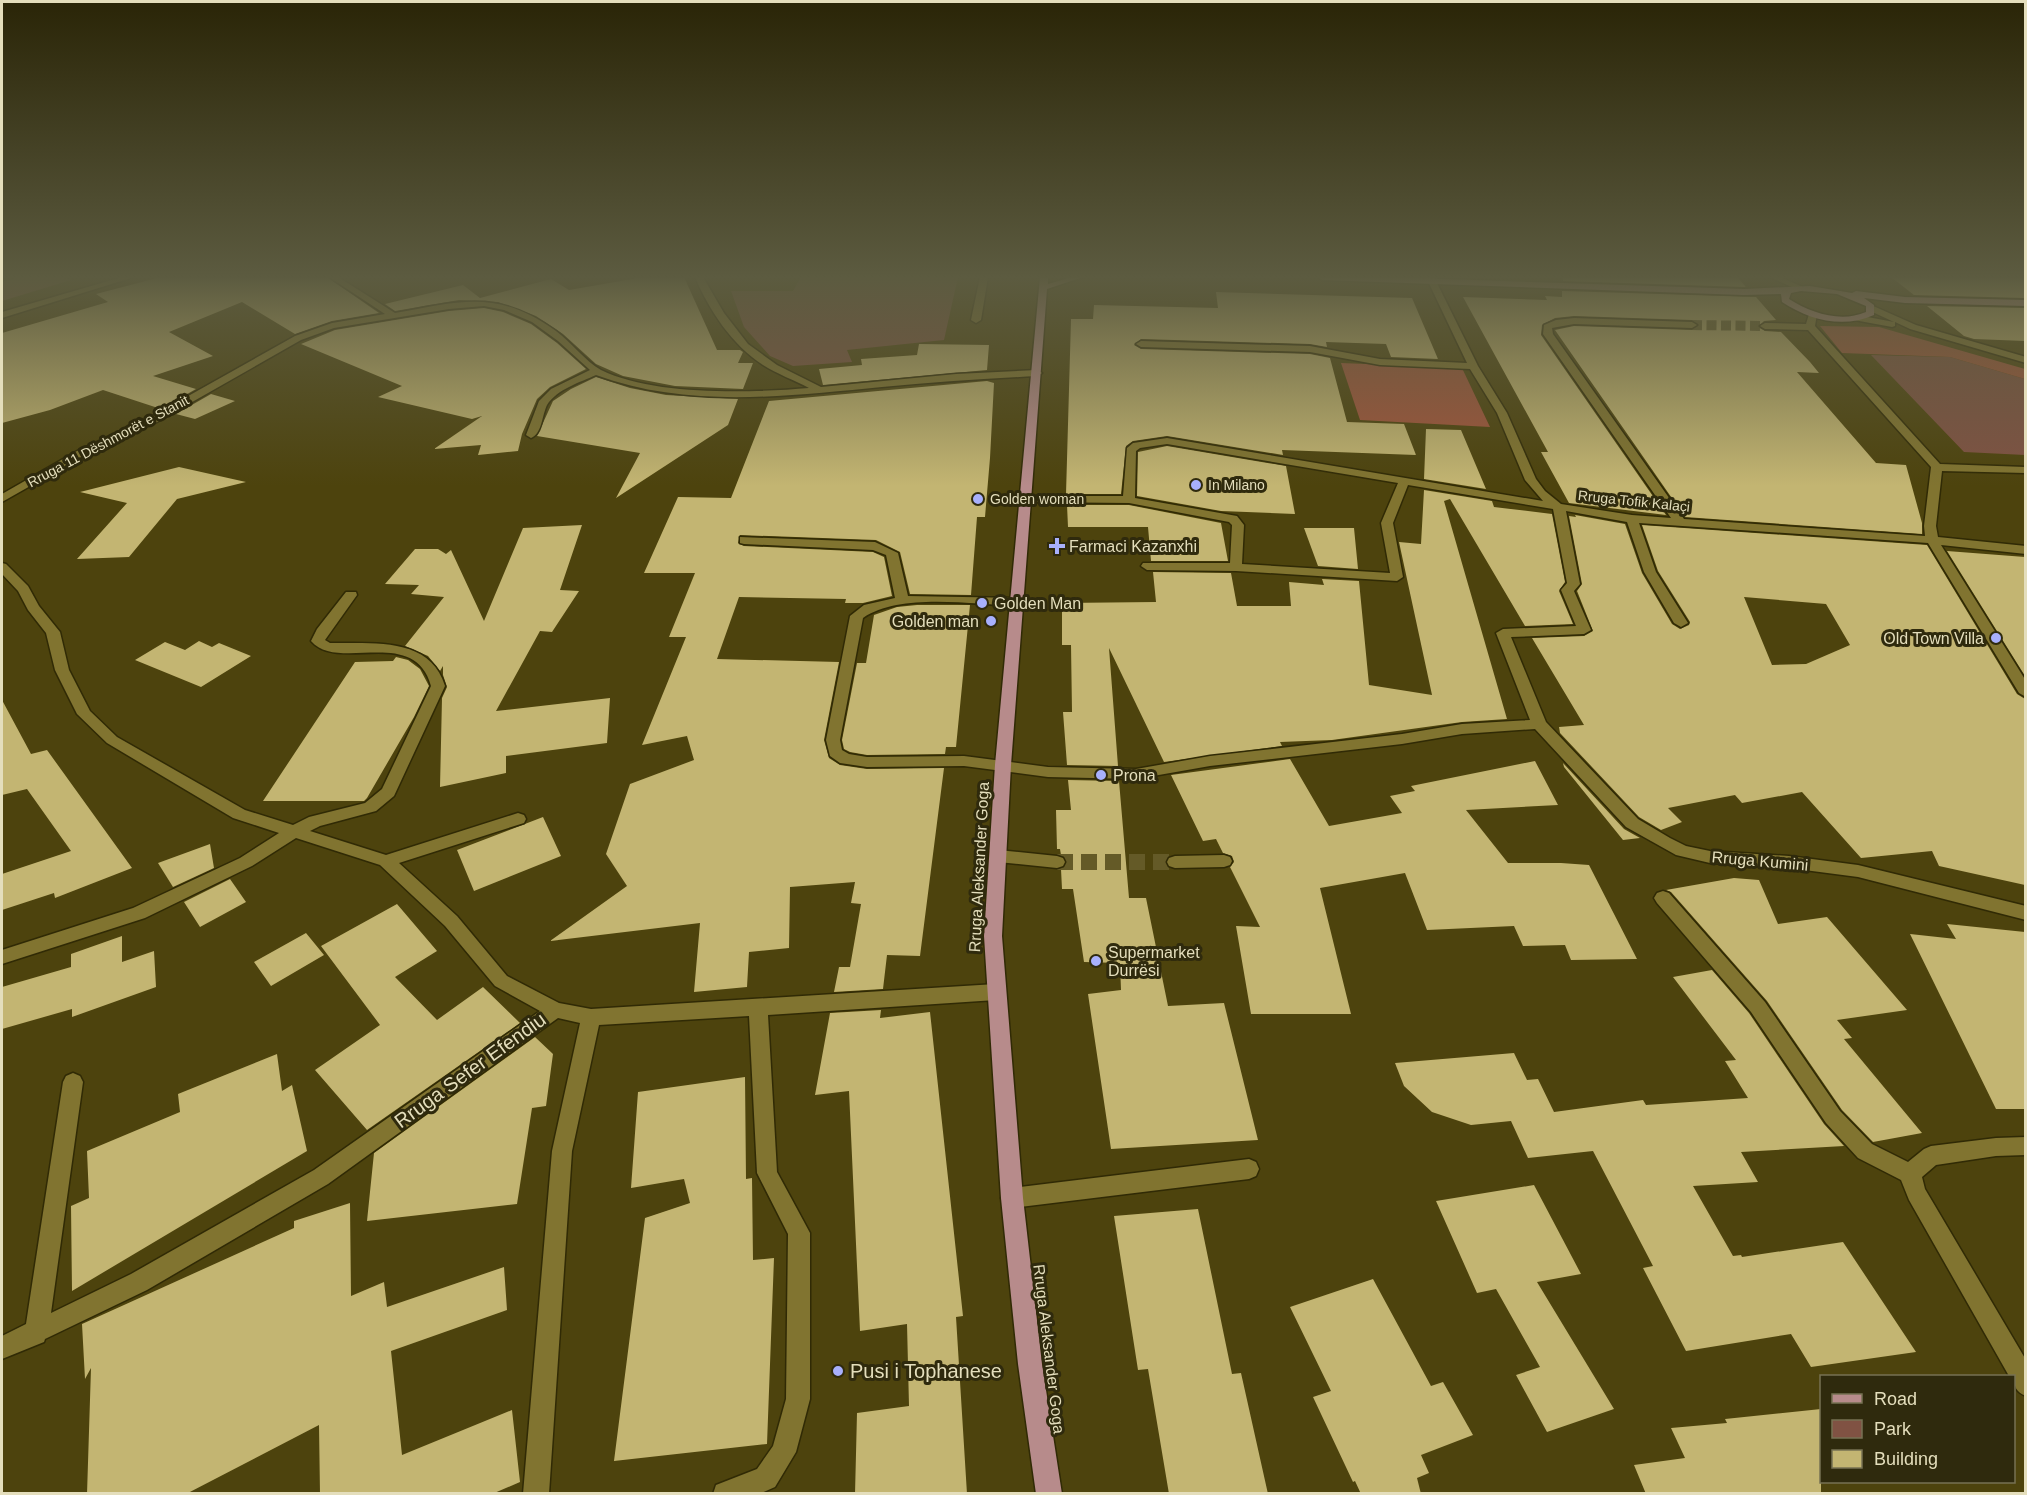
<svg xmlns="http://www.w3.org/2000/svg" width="2027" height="1495" viewBox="0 0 2027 1495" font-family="Helvetica,sans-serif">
<rect width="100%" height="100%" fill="#4d430d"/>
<path fill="#805243" d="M20,277H63L71,280L2,301V282Z
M801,277H958L944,340L847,350L852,362L793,366L770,356L744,327L731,291H793Z
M1871,355L1950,357L2025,379V455L1964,452Z"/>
<path fill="#a3553c" d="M1820,326L1879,327L2025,369V379L1950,357L1842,353Z
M1341,363L1462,368L1490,427L1360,420Z"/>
<path fill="#c3b572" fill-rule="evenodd" d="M161,277H327L379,313L332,321L295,334L242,302L169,332L213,356L153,376L196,389L161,409L103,390L50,410L2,423V333L108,302L96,294Z
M644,277H684L717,350H740L743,352L738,363H753L743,389L675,386L623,376L596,364L563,334L536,316L498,302L459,300L395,311L385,304L463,285L480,298L551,279L569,290Z
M1563,277H1737L1746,287L1563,281Z
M1891,277H2025V298L1914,295Z
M1562,291L1756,297L1776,320L1764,321L1758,327L1765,331L1781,332L1810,362L1819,373L1797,372L1876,463L1906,465L1922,523V534L1685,517L1555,330L1574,326L1692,330L1699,326L1692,320L1574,316L1555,318L1542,325L1541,335L1666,515L1569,503L1541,452H1548L1463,297L1547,300L1545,296L1562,297Z
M1216,292L1412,298L1438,359L1391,357L1386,344L1326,342L1327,347L1310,344L1141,339L1134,345L1141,349L1310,354L1330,358L1347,422L1404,424L1416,455L1282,450L1283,455L1167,436L1133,441L1126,446L1121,494H1066L1071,319H1093L1094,305L1218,308Z
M1927,306L2025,308V341L1974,339L1964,336Z
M484,308L503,312L531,324L557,343L586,369L550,387L537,399L522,434L518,451L478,455L481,445L434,449L482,416L472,419L378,397L402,386L301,344L335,330L449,311Z
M919,344L989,345L987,370L823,385L819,369L862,365L861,359L917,355Z
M596,377L630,388L666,395L738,399L728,425L616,498L640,453L537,436L553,401L571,389Z
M987,381L994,383L990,458L985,517H977L971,595L910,594L900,552L876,540L740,535L738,543L744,546L873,552L884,557L892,596L863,603H845L846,599L739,597L717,659L839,662L824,740L829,758L840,765L867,769L944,768L920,956L887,955L883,989L834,992L839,967H850L861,904L851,903L855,882L790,887L789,948L749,952L747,987L694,992L700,923L550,941L627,886L606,854L630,784L694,760L687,736L642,745L686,637H669L695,573H644L678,497L731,498L769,401Z
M211,394L235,401L195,419L176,414Z
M1426,429L1461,430L1486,489L1424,479Z
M1167,446L1286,466L1295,514L1221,511L1137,496L1138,452Z
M179,467L246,482L177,499L129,557L77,559L127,503L80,492Z
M1424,490L1492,501L1494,507L1552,514L1565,582L1559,591L1573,624L1525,626L1450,499L1444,501L1507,719L1462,722L1332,740L1280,742L1282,746L1164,762L1109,648L1118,766L1067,765L1063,712H1072L1071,645H1062V603L1156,602L1153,572L1231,573L1237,606H1291L1289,582L1324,585L1322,579L1359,581L1369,685L1432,695L1399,542L1421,544Z
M1067,505H1129L1221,523L1228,561H1151L1148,527H1068Z
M1575,515L1625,524L1642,573L1672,624L1680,629L1689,625L1690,622L1658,571L1642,525L1927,545L2017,694L2025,699V885L1939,866L1932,851L1861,858L1802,792L1742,803L1735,795L1668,808L1682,822L1661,830L1639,817L1560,733L1559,727L1584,725L1532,638L1584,636L1593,631L1577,591L1582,584L1569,516L1576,517ZM1744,597L1826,604L1850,645L1806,664L1772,665Z
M582,525L560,590L579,591L552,632L540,631L496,711L610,698L607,743L506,756V773L440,787L442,698L447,687L443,675V666L440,671L428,656L405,646L444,597L411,594L419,585L385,584L415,549H438L446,554L451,550L484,621L523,528Z
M1304,528H1354L1358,569L1318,566Z
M1947,551L2025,557V676Z
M917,605H970L956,747H946L945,754L867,755L850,752L844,749L842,740L857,663H866L874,615L897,607Z
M199,641L212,647L219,643L251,656L201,687L135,660L165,642L185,650Z
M396,657L408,660L420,669L429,686L414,717L367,798L364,801H263L355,662L393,661Z
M2,700L31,754L47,750L132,868L55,898L54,893L2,910V874L71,851L27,789L2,795Z
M1290,759L1329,826L1402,813L1390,796L1415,791L1411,786L1535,761L1558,805L1466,810L1508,863H1561L1589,865L1637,959L1571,960L1565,945L1523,946L1514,926L1427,930L1405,873L1320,888L1351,1014H1251L1236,926L1260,927L1230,867L1234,862L1232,856L1223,853L1216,839L1203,841L1171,775Z
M1563,763L1624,829L1640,838L1623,840L1564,767Z
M1068,780L1119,781L1129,898H1146L1168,1006L1224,1003L1258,1140L1111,1149L1088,994L1121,990L1120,963L1084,962L1073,889H1062L1061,869L1065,867L1067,861L1061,855L1060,849H1057L1056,810H1071Z
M543,817L561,856L474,891L457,850Z
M210,844L214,868L173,887L158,863Z
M1734,878L1759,880L1778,924L1827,917L1907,1010L1837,1020L1852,1038L1844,1039L1922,1133L1873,1142L1842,1110L1767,1001L1671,892L1666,890Z
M230,879L246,902L200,927L184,902Z
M397,904L437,951L395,977L437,1020L483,987L520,1023L367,1130L315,1070L380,1025L321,946Z
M1947,924L2025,932V1109H1996L1910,934L1956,939Z
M306,933L324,955L271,986L254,962Z
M122,936V962L154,951L156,987L72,1017V1009L2,1029V987L71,967V954Z
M1712,970L1749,1013L1824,1124L1844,1146L1741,1152L1758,1182L1693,1186L1733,1256L1741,1255L1742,1257L1843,1242L1916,1352L1811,1367L1791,1334L1686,1351L1643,1268L1653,1266L1593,1151L1528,1158L1511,1121L1471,1125L1432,1112L1404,1086L1395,1063L1514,1053L1527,1080L1538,1079L1554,1112L1643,1100L1646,1105L1748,1098L1725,1061L1736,1060L1673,977Z
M881,1010L880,1018L930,1012L963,1316L956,1317L967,1494H855L857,1413L909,1406L907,1324L860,1331L849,1091L815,1095L830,1013Z
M535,1037L553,1054L546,1106L532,1108L517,1204L367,1221L374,1153Z
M277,1054L282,1091L292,1085L307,1151L72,1291L71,1206L89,1198L87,1151L180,1112L178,1094Z
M745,1077L746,1179L752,1178L753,1260L774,1258L767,1444L614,1461L645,1218L690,1203L684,1179L631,1188L638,1092Z
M1534,1185L1581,1274L1537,1282L1614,1409L1547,1432L1516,1375L1540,1367L1496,1289L1477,1293L1436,1201Z
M350,1203L351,1296L384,1282L387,1307L504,1267L507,1310L391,1351L402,1455L512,1410L520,1482L492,1494H320L319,1425L186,1494H87L91,1368L85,1379L82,1324L294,1228V1221Z
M1198,1209L1232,1374L1241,1373L1268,1494H1169L1148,1369L1138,1370L1114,1216Z
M1373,1279L1431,1386L1443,1382L1473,1435L1421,1455L1429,1473L1417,1478L1421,1494H1361L1355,1481L1353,1482L1313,1397L1331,1391L1290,1307Z
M1821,1409V1494H1646L1634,1465L1685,1458L1671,1428L1727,1423L1725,1419Z"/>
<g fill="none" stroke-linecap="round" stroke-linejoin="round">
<path stroke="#645a27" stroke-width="10" stroke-dasharray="10 4.5" stroke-linecap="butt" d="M1692,325L1765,326"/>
<path stroke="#645a27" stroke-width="16" stroke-dasharray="16 8" stroke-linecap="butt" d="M1057,862H1175"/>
<g stroke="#302a05" stroke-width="3">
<path id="minor" d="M122,277H134L2,318V312Z
M329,277H338L395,313C461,301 498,289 556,331C571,342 585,361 601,370C654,396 751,393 809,388C794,380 777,374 763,365C732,345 709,310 695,277H703L724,313L748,344L777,365L821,387L956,374L1037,370L1042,373L1037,376C985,379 933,382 882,387C787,396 688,409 596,375C581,382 557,389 547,405C542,415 542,434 531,438L526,435L539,401L551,389L590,370L558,341L532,322L504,310L484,306L449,309L334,328L301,340L157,422L85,455L2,502V494L77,451L149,418L295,336L332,323L385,314Z
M980,277H988L981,320L976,323L971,320Z
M1426,277H1434L1478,366L1507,413L1536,479L1545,491L1561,504L1632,515L1671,518L1543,334L1544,325L1556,320L1574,318L1692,322L1697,325L1692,328L1574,324L1552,328L1553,334L1684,519L1925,536L1924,526L1931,467L1808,330L1765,329L1760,326L1765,323L1806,324L1809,314L1813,311L1817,314L1815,326L1940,464L2026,467V473L1942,471L1936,526L1938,537L2026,546V554L1941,545L2026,681V697L2019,693L1928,543L1639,523L1656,572L1688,623L1681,627L1674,623L1644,572L1627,522L1566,511L1580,584L1574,591L1591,630L1584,634L1511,637L1546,722L1638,819L1670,838L1686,846L1710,851L1789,856L1858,865L2026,906V920L1858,877L1789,868L1710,863L1676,855L1626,827L1535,729L1462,734L1402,744L1210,766L1136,779L1048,777L964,766L867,767L840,763L830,756L826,740L850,616L864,605L895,598L886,555L873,550L744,544L740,543V537L875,542L898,553L908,596L1018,598L1024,602L1018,606C974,605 901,592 863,618L840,740L842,750L849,754L867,757L964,756L1048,767L1136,769L1210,756L1402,734L1462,724L1530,720L1496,633L1503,629L1576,626L1561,590L1567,583L1553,509L1408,485L1393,523L1403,577L1397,581L1236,571L1147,570L1141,566L1143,563H1230L1232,525L1229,522L1129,503L1027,502L1021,499L1027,496H1123L1127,448L1133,443L1167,438L1543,501L1525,480L1497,413L1470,369L1380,365L1310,352L1141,347L1136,344L1141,341L1310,346L1380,359L1467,363ZM1167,444L1398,483L1381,523L1390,573L1242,564L1244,525L1237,516L1135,498L1136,451L1140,448Z
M1770,277H1780L1805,288L1798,290Z
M1871,305L1916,325L2026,357V363L1910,329L1895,322V326L1892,327L1854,320V316L1857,315L1894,322L1868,310V306Z
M2,563L6,564L28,586L39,606L60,632L69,670L90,711L117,737L245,810L293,825L309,817L365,803L382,789L431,686C414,625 338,673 311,641L317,629L346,592H356L357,595L325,640L330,643C372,644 430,636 445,686L394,796L376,811L320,826L310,831L386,855L518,813L524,815L526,819L524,823L399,863L457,916L507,976L559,1003L591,1009L996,984L1003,987L1005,992L1003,997L996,1000L768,1015L777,1172L810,1233V1399L796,1452L775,1487L759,1494H713L716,1485L757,1469L773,1446L786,1399L788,1234L757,1173L749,1016L599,1025L572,1151L549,1494H523L552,1151L580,1023L558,1018L328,1184L147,1290L45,1339L44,1342L2,1359V1336L26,1324L63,1082L66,1076L73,1073L80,1076L83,1082L51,1313L131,1274L314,1170L540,1011L495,986L445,926L380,865L296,838L252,866L145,918L2,964V950L133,908L240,858L279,833L233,818L107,743L77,714L55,670L46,633L28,610L18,591L2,574Z
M998,850L1057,856L1063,858L1065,862L1063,866L1057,868L998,862L992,860L990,856L992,852Z
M1224,855L1230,857L1232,861L1230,865L1224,867L1175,868L1169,866L1167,862L1169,858L1175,856Z
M1663,891L1669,893L1765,1002L1840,1111L1872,1144L1908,1162L1924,1149L1931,1146L1996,1138L2026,1137V1155L1996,1156L1936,1165L1922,1177L1925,1189L2026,1360V1396C2016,1392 2014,1387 2014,1376H2009L1909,1200L1901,1180L1858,1158L1826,1123L1751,1012L1657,903L1654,898L1657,893Z
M1249,1159L1256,1162L1259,1169L1256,1176L1249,1179L1012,1208L1004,1205L1001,1198L1004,1191L1012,1188Z"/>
</g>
<g stroke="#302a05" stroke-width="3">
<path id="major" d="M1040,277H1048V284L1072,277H1083L1047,289L1011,765L1002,936L1023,1198L1042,1364L1062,1494H1036L1018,1364L1001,1198L984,936L995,765Z
M1318,277H1382L1744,289L1810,286L1852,293L1856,291L1905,297L2026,300V306L1905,303L1864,298L1874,305V315C1843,329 1809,320 1782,302L1781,294L1744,295L1322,280ZM1801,291L1837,294L1866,306V312C1841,323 1811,313 1789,299L1791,293Z"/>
</g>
<use href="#minor" fill="#817430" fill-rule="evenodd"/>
<use href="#major" fill="#b78b8b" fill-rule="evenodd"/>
</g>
<linearGradient id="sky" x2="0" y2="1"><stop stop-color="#2a2507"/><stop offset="0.57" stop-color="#5c5b40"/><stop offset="1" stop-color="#5c5b40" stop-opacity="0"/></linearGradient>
<rect width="2027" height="486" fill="url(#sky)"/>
<g fill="#a8b0fc" stroke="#2f2a0d" stroke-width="2">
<circle cx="1196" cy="485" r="6"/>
<circle cx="978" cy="499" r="6"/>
<path d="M1054 537h6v6h6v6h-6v6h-6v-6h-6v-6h6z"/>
<circle cx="982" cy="603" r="6"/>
<circle cx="991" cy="621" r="6"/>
<circle cx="1996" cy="638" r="6"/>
<circle cx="1101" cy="775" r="6"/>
<circle cx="1096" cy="961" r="6"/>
<circle cx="838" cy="1371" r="6"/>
</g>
<g text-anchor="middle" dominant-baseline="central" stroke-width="6" stroke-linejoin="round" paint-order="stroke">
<g font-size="14" fill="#e4debc" stroke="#2f2a0d">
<text transform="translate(108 441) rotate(-28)">Rruga 11 Dëshmorët e Stanit</text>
<text transform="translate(1634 501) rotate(6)">Rruga Tofik Kalaçi</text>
</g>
<g font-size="14" fill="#e4debc" stroke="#2f2a0d" text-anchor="start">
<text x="1208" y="485">In Milano</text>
<text x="990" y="499">Golden woman</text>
</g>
<g font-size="16" fill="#e4debc" stroke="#2f2a0d" text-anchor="start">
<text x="1069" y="546">Farmaci Kazanxhi</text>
<text x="994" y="603">Golden Man</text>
<text x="979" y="621" text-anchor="end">Golden man</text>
<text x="1984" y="638" text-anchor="end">Old Town Villa</text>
<text x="1113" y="775">Prona</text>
<text x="1108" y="952">Supermarket<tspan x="1108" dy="18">Durrësi</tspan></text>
</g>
<g font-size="16" fill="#e4debc" stroke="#2f2a0d">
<text transform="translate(1760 861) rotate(5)">Rruga Kumini</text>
<text transform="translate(979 867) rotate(-87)">Rruga Aleksander Goga</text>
<text transform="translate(1049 1349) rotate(83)">Rruga Aleksander Goga</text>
</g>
<g font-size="20" fill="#e4debc" stroke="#2f2a0d">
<text transform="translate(470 1070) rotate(-36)">Rruga Sefer Efendiu</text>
</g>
<g font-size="20" fill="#e4debc" stroke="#2f2a0d" text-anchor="start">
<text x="850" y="1371">Pusi i Tophanese</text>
</g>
</g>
<rect width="2027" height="1495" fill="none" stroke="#e4debc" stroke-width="6"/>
<rect x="1820" y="1375" width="195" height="108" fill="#2f2a0d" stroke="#777253" stroke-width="1.5"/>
<rect x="1832" y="1394" width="30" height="9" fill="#b78b8b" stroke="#777253" stroke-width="1.5"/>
<text x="1874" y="1405" font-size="18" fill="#e4debc">Road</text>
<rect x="1832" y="1420" width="30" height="18" fill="#805243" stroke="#777253" stroke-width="1.5"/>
<text x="1874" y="1435" font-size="18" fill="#e4debc">Park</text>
<rect x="1832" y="1450" width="30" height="18" fill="#c3b572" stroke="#777253" stroke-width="1.5"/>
<text x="1874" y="1465" font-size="18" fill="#e4debc">Building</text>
</svg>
